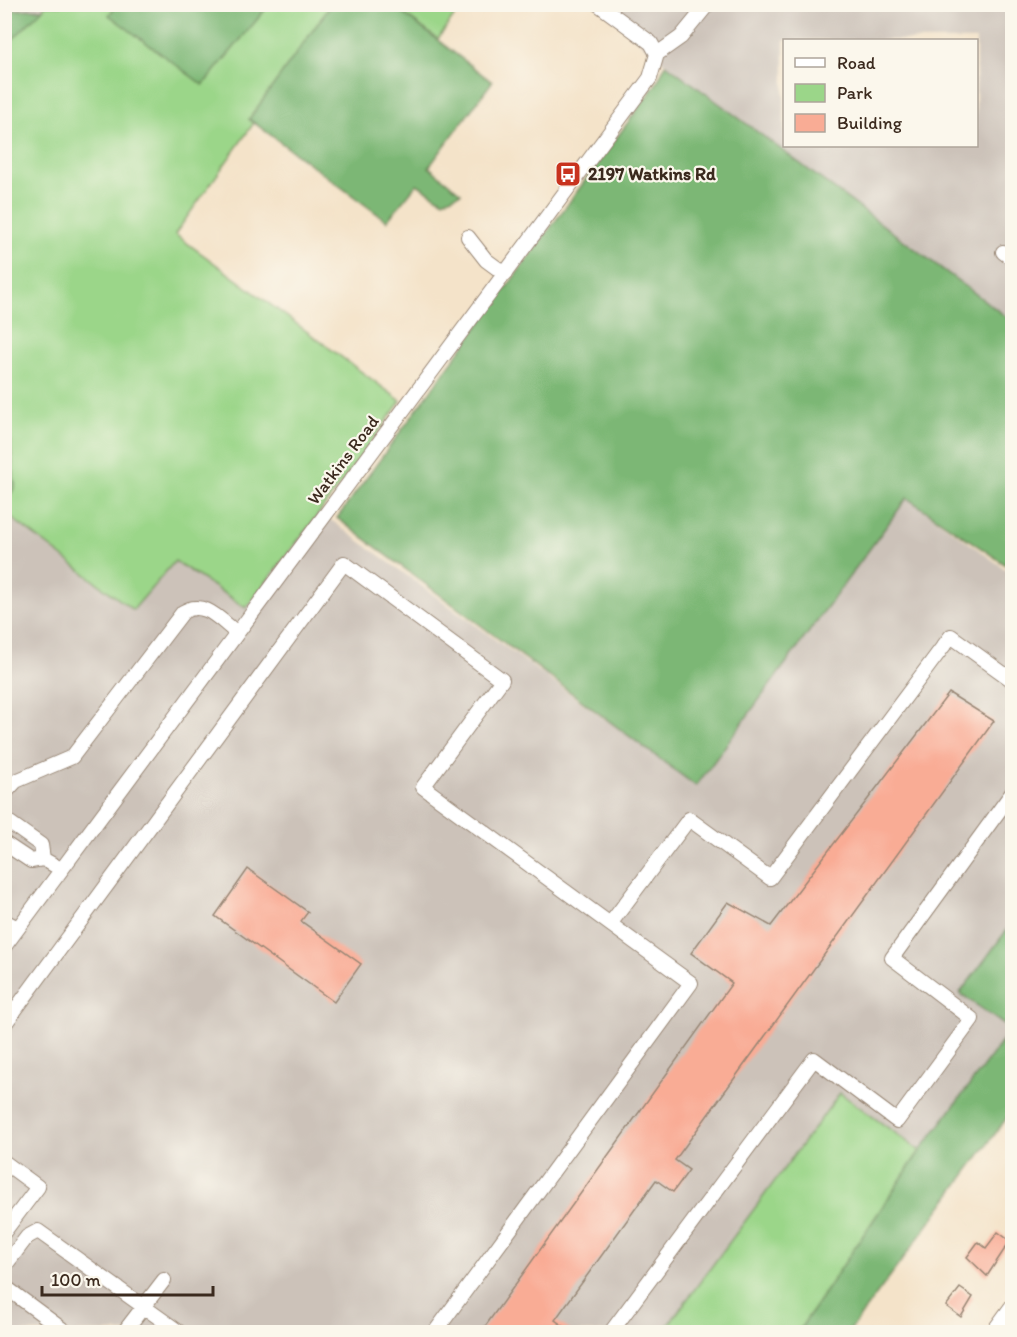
<svg xmlns="http://www.w3.org/2000/svg" width="1017" height="1337" viewBox="0 0 1017 1337" font-family="Itim,sans-serif">
<rect width="100%" height="100%" fill="#fbf7ec"/>
<filter id="ink" filterUnits="userSpaceOnUse"><feTurbulence type="fractalNoise" baseFrequency=".0167" numOctaves="2"/><feDisplacementMap in="SourceGraphic" scale="12" xChannelSelector="R" yChannelSelector="G"/><feConvolveMatrix kernelMatrix="1 2 1 2 8 2 1 2 1" color-interpolation-filters="sRGB"/></filter>
<filter id="wash" filterUnits="userSpaceOnUse"><feTurbulence type="fractalNoise" baseFrequency=".008" numOctaves="4" result="noise"/><feDisplacementMap in="SourceGraphic" scale="24" xChannelSelector="R" yChannelSelector="G"/><feGaussianBlur stdDeviation="1.35" result="paint"/><feColorMatrix in="noise" values="0 0 0 0 0 0 0 0 0 0 0 0 0 0 0 0 0 1.4 0 .05"/><feComposite in="paint" operator="in"/></filter>
<g filter="url(#wash)">
<rect width="100%" height="100%" fill="#f4e3c9"/>
<path fill="#ccc2b9" fill-rule="evenodd" d="M4,5H46L43,9L5,10Z
M595,5H1012V321L666,64ZM784,40H976V146H784Z
M907,498L1012,574V923L960,993L1012,1029L920,1151L840,1093L663,1332H14L4,1325V513L133,610L175,561L320,512L695,785Z"/>
<path fill="#9bd689" stroke="#6b8054" stroke-width="1.5" d="M46,5H117L110,15L203,85L269,5H331L249,119L254,123L175,234L401,401L320,512L246,608L175,561L133,610L5,513V505L15,486L4,390V47Z
M392,5H462L438,39Z
M840,1093L920,1151L798,1332H663Z"/>
<path fill="#7cb775" stroke="#5c704a" stroke-width="1.5" d="M117,4H269V5L203,85L109,15Z
M331,5H392L492,82L429,167L461,193L443,201L417,184L387,221L249,119Z
M43,9L5,47V10Z
M666,64L1012,321V569L907,498L696,786L337,518L656,84Z
M5,390L15,486L5,505H4Z
M1012,923V1111L849,1332H798L920,1151L1011,1030L960,993Z"/>
<g id="blocks">
<path fill="#f9ac95" d="M949,693L994,721L675,1160L689,1170L673,1192L656,1180L555,1320L572,1332H481L732,983L691,953L728,902L771,926Z
M248,869L308,912L301,921L361,964L334,1002L215,916Z
M998,1232L1010,1241L987,1276L967,1257L978,1242L986,1248Z
M960,1288L973,1297L961,1317L946,1306Z"/>
</g>
</g>
<g filter="url(#ink)">
<use href="#blocks" fill-opacity="0" stroke="#988674" stroke-width="1.5"/>
<g fill="none" stroke-linecap="round" stroke-linejoin="round">
<g stroke="#988674" stroke-width="16">
<path id="minor" d="M657,54L681,37L708,4
M468,237L486,260L505,274
M1003,252L1012,259
M4,794L16,781L72,757L183,612C204,599 220,620 237,633
M4,824L10,823L41,845L43,859
M4,843L31,861L43,859L61,869
M4,921L18,928
M4,947L650,78L657,54L651,43L598,4
M4,1025L344,563L502,680L423,787L610,924L689,819L770,878L951,636L1012,680
M4,1162L38,1187L4,1232
M4,1267L27,1237L38,1231L179,1332
M4,1286L66,1332
M124,1332L164,1280
M435,1332L691,983L610,924
M611,1332L814,1059L897,1121L972,1019L892,958L1012,793
M993,1332L1012,1306"/>
</g>
<use href="#minor" stroke="#fff" stroke-width="14"/>
</g>
</g>
<defs>
<g id="bus-square" transform="scale(1.35)"><rect x="-9" y="-9" width="18" height="18" rx="4" fill="#c8321e" stroke="#fbf7ec"/><path d="M-5-6H5V4H4V6H2V4H-2V6H-4V4H-5ZM-3.5-4V0h7V-4ZM-3.5 1.2v1.5H-2V1.2ZM2 1.2v1.5H3.5V1.2Z" fill="#fff"/></g>
</defs>
<g fill-rule="evenodd">
<use href="#bus-square" x="568" y="174"/>
</g>
<g text-anchor="middle" dominant-baseline="central" stroke-width="4.5" stroke-linejoin="round" paint-order="stroke">
<g font-size="18" font-weight="bold" fill="#3b2a1e" stroke="#fbf7ec" text-anchor="start">
<text x="588" y="174">2197 Watkins Rd</text>
</g>
<g font-size="18" fill="#3b2a1e" stroke="#fbf7ec">
<text transform="translate(343 460) rotate(-53)">Watkins Road</text>
</g>
</g>
<rect width="1017" height="1337" fill="none" stroke="#fbf7ec" stroke-width="24"/>
<rect x="783" y="39" width="195" height="108" fill="#fbf7ec" stroke="#aea59a" stroke-width="1.5"/>
<rect x="795" y="58" width="30" height="9" fill="#ffffff" stroke="#aea59a" stroke-width="1.5"/>
<text x="837" y="69" font-size="18" fill="#3b2a1e">Road</text>
<rect x="795" y="84" width="30" height="18" fill="#9bd689" stroke="#aea59a" stroke-width="1.5"/>
<text x="837" y="99" font-size="18" fill="#3b2a1e">Park</text>
<rect x="795" y="114" width="30" height="18" fill="#f9ac95" stroke="#aea59a" stroke-width="1.5"/>
<text x="837" y="129" font-size="18" fill="#3b2a1e">Building</text>
<path d="M42 1286v9h171v-9" fill="none" stroke="#3b2a1e" stroke-width="3"/>
<text x="51" y="1286" font-size="18" fill="#3b2a1e" stroke="#fbf7ec" stroke-width="4.5" paint-order="stroke">100 m</text>
</svg>
